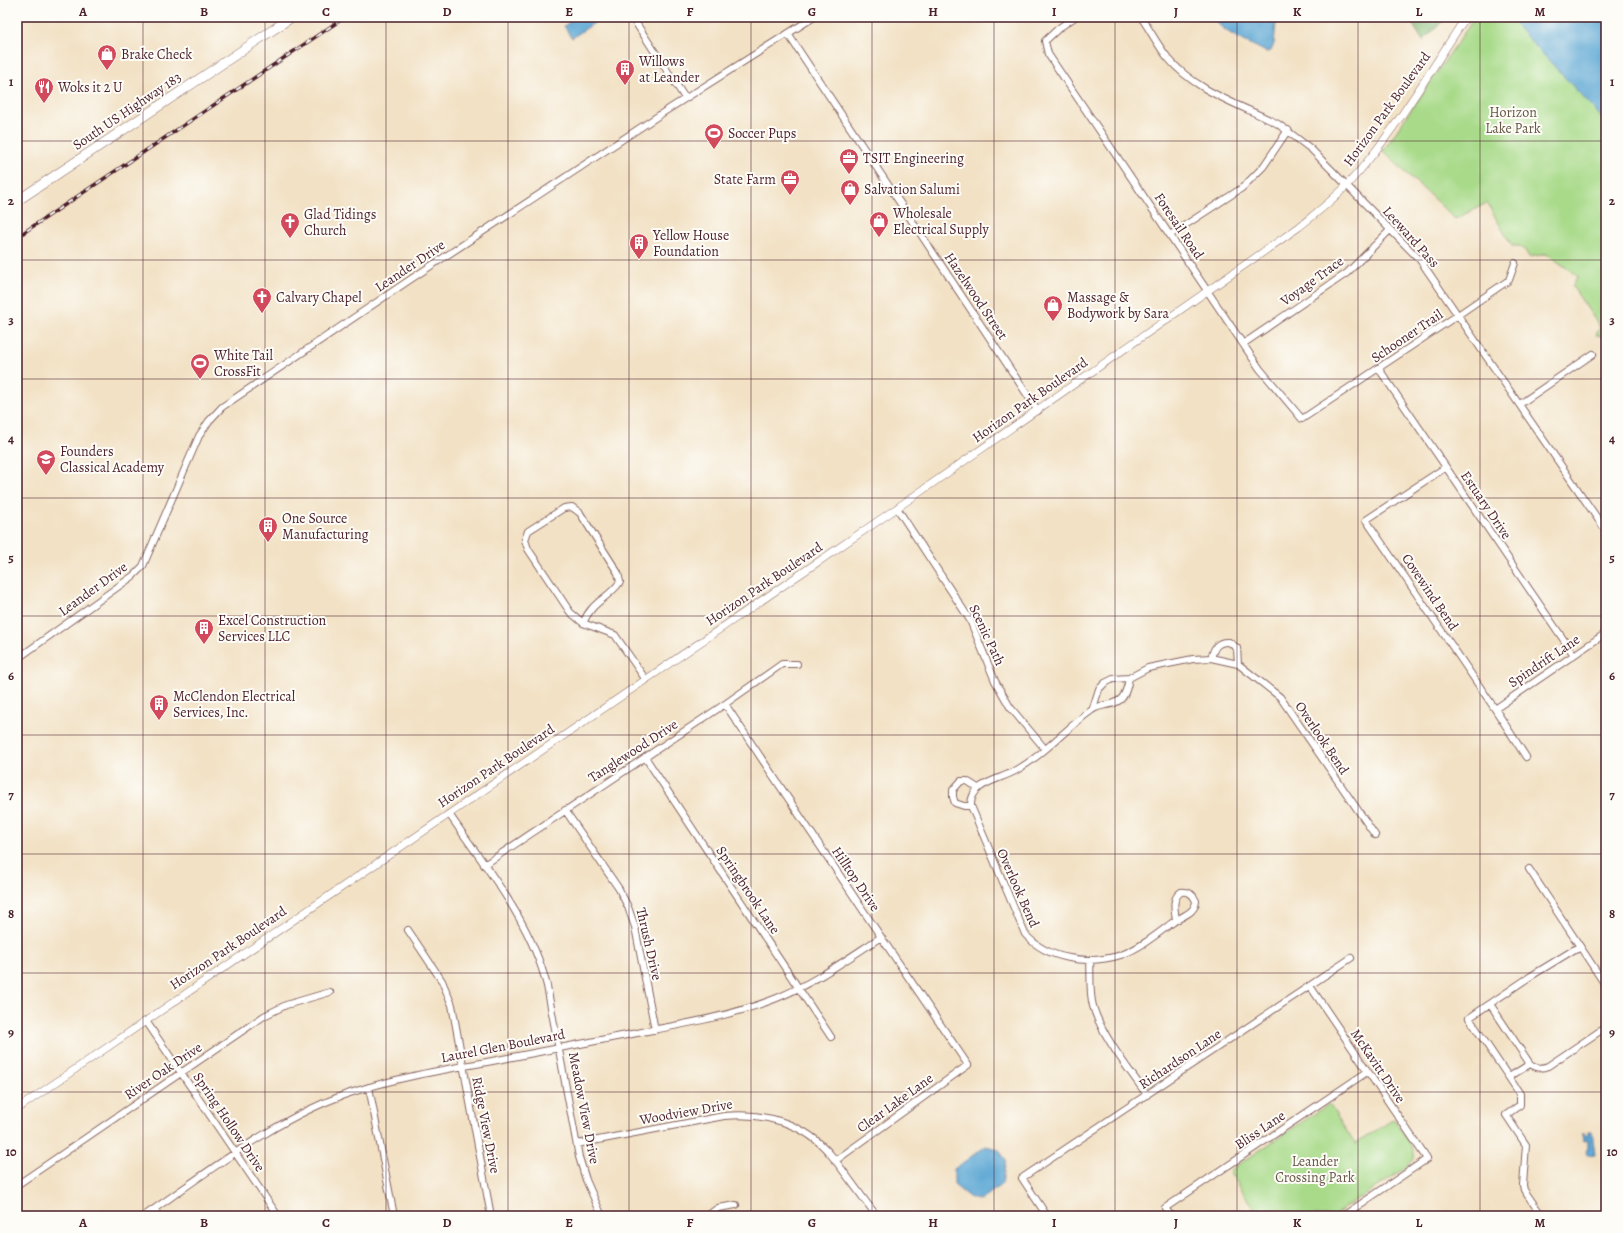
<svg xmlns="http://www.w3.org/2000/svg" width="1623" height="1233" viewBox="0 0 1623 1233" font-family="Alegreya,serif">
<rect width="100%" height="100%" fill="#fdfcf7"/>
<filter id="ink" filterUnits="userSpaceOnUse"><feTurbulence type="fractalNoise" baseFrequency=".025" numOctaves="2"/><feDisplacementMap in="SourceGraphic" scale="8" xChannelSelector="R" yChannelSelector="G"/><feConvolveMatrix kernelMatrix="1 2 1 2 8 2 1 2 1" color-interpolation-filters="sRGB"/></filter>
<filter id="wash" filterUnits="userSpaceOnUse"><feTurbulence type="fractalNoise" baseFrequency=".012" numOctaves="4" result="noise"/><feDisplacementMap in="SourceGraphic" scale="16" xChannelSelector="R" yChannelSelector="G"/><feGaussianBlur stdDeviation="0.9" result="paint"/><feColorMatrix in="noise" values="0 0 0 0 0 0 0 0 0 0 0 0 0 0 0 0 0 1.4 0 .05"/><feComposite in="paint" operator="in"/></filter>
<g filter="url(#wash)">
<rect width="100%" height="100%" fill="#f2e1c4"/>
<path fill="#a8da89" stroke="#797c5a" d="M1475,17H1525L1606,85V333L1604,337L1596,335L1600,327L1572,286L1578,276L1547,254L1529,257C1524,248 1522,245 1512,246L1487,203L1455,219L1383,151Z
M1329,1104L1355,1144L1394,1119C1399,1128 1417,1149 1414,1158C1413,1161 1410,1163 1408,1166L1333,1216H1259L1229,1171Z"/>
<path fill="#86ba75" stroke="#686c50" d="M1408,17H1447L1423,41Z"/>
<path fill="#5da7d4" stroke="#546380" d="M576,17H603L572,38L564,26Z
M1212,17H1271L1276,23L1274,44L1271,51L1266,52C1248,42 1224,34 1212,17Z
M1511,17H1606V122L1514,23Z
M1588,1131H1592L1595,1154L1587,1155L1586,1149L1588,1148V1140L1583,1141L1582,1133H1585L1586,1135H1588Z
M986,1146L998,1149L1006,1160L1002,1184L980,1201L969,1197L954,1185V1169Z"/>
</g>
<g filter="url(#ink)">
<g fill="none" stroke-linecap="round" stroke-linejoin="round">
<g stroke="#856361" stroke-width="8">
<path id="minor" d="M632,17L685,98
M1075,17L1059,28L1045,41L1048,54L1243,344L1260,369L1302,419L1458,315L1509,280L1515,263
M1141,17C1150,30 1158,46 1168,58C1195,91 1241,105 1278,124L1311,149L1420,260L1606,531
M788,34L1038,411
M1170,235L1242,188L1263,167L1288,130
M1243,344L1347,273L1390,230
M1379,369L1574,655
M1520,404L1593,354
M1446,467L1366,520L1495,709L1526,757
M897,508L970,620L995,681L1010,707L1045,749
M583,623L570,612L528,549L525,540L528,531L564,508L572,507L580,513L618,573L620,582C607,600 593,600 583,623L615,635L646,680
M1211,658C1214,648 1217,641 1229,642L1237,648L1238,664
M17,659L133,576L143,566L199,436L209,421L222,407L408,281L664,112L814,17
M1129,678C1128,684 1126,693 1122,698C1114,707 1101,703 1092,710C1065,729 1044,755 1015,771C999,780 970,783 971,806L1025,934C1047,960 1089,965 1121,955C1140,948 1156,935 1172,923C1181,916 1195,914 1196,901C1193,894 1189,891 1181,892C1171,899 1175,910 1176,920
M725,704L881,937L968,1065L835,1161
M1093,708L1099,689L1105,683L1113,679L1129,678L1148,668L1193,659L1211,658L1238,664L1280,697L1375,835
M1495,709L1606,633
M645,757L831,1037
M971,806H964L955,803L953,797V790L961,781H967L978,788
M565,810L619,889L628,907L635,927L655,1030
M449,814C486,868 531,921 547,986L579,1157L586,1180L602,1216
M484,865L725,704L782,664H797
M1529,869L1606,986
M408,930L442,981L452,1005L491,1216
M1090,960C1091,974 1089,992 1093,1006C1100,1033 1130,1071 1147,1095
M1310,986L1427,1159L1343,1216
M1490,1004L1530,1064L1509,1077
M146,1021L278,1216
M1530,1064C1537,1068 1540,1069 1548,1066L1606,1027
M369,1087L394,1216
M577,1144L724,1116C764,1112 805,1123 831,1155C847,1175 861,1196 877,1216
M17,1185L264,1016L286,1005L330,992
M154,1209L159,1216
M144,1216C207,1173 277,1117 350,1093C395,1078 441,1070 487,1062C537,1052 587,1043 637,1033C684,1024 732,1016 777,998C814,983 847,959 881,937
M707,1216L718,1208L736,1205
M1047,1216L1022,1178L1351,958
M1171,1216L1165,1208L1367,1072
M1542,1216L1524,1190L1523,1185L1526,1145L1506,1115L1520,1105V1094L1469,1018L1531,976L1580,946"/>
</g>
<g stroke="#856361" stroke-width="8">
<path id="tertiary" d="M17,1109L897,508L1299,227C1315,214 1332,201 1347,185C1393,135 1428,74 1466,17"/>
</g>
<g stroke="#856361" stroke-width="10">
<path id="primary" d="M17,201L292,17"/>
</g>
<use href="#minor" stroke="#fff" stroke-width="6"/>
<use href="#tertiary" stroke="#fff" stroke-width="7"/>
<use href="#primary" stroke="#fff" stroke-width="9"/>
<g stroke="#4a1f2b" stroke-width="3.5">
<path id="rail" d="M17,237L345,17"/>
</g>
<use href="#rail" stroke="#fdfcf7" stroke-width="2" stroke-dasharray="6" stroke-linecap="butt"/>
</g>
</g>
<path fill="none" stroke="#4a1f2b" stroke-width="1" stroke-opacity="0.55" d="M143,17V1216M265,17V1216M386,17V1216M508,17V1216M629,17V1216M751,17V1216M872,17V1216M994,17V1216M1115,17V1216M1237,17V1216M1358,17V1216M1480,17V1216M17,141H1606M17,260H1606M17,379H1606M17,498H1606M17,616H1606M17,735H1606M17,854H1606M17,973H1606M17,1092H1606"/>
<defs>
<g id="shop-pin" transform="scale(1)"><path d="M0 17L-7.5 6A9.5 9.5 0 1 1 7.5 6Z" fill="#d1495b" stroke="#fdfcf7"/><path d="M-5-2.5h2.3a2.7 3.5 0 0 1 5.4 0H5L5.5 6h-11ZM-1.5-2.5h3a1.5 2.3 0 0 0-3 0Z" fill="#fff"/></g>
<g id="building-pin" transform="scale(1)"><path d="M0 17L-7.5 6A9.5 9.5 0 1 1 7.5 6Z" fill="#d1495b" stroke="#fdfcf7"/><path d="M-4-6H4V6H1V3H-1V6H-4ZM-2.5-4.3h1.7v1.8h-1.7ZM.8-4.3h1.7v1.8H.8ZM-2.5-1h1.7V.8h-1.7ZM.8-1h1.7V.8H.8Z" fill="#fff"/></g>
<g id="restaurant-pin" transform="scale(1)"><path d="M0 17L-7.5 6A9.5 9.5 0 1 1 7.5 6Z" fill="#d1495b" stroke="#fdfcf7"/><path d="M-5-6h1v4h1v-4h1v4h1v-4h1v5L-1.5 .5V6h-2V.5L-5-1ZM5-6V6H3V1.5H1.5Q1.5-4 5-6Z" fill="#fff"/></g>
<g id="stadium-pin" transform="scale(1)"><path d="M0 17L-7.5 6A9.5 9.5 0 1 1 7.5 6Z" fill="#d1495b" stroke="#fdfcf7"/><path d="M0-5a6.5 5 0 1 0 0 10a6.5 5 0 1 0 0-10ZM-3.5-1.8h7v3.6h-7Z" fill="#fff"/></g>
<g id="office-pin" transform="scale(1)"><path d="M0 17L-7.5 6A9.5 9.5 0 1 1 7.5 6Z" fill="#d1495b" stroke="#fdfcf7"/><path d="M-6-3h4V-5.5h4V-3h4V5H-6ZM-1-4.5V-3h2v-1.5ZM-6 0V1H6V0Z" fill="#fff"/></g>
<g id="church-pin" transform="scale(1)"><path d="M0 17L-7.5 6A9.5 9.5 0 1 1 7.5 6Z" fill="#d1495b" stroke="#fdfcf7"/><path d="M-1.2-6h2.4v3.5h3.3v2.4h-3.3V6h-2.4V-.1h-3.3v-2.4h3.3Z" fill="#fff"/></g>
<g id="school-pin" transform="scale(1)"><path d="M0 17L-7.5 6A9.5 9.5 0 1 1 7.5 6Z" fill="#d1495b" stroke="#fdfcf7"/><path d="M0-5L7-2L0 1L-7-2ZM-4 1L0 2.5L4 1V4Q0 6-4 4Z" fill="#fff"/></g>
</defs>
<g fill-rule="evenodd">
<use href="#shop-pin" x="107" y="54"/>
<use href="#building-pin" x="625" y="69"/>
<use href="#restaurant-pin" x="44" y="87"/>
<use href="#stadium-pin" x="714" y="133"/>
<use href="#office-pin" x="849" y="158"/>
<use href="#office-pin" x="790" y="179"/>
<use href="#shop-pin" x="850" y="189"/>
<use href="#shop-pin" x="879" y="221"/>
<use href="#church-pin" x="290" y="222"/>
<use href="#building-pin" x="639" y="243"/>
<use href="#church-pin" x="262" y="297"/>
<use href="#shop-pin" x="1053" y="305"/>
<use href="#stadium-pin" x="200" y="363"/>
<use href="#school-pin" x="46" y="459"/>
<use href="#building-pin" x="268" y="526"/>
<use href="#building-pin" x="204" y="628"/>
<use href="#building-pin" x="159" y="704"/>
</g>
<g text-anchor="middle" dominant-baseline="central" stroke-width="4" stroke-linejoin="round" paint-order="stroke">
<g font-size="14" fill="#4a1f2b" stroke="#fdfcf7" text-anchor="start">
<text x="121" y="54">Brake Check</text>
<text x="639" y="61">Willows<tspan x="639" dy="16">at Leander</tspan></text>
<text x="58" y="87">Woks it 2 U</text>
<text x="728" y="133">Soccer Pups</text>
<text x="863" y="158">TSIT Engineering</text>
<text x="776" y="179" text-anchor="end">State Farm</text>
<text x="864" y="189">Salvation Salumi</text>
<text x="893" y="213">Wholesale<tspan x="893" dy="16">Electrical Supply</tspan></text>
<text x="304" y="214">Glad Tidings<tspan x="304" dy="16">Church</tspan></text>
<text x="653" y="235">Yellow House<tspan x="653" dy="16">Foundation</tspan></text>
<text x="276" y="297">Calvary Chapel</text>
<text x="1067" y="297">Massage &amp;<tspan x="1067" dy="16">Bodywork by Sara</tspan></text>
<text x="214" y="355">White Tail<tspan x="214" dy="16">CrossFit</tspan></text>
<text x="60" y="451">Founders<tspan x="60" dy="16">Classical Academy</tspan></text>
<text x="282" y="518">One Source<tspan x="282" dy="16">Manufacturing</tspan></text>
<text x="218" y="620">Excel Construction<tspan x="218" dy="16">Services LLC</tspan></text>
<text x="173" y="696">McClendon Electrical<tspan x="173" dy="16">Services, Inc.</tspan></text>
</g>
<g font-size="14" fill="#4a1f2b" stroke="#fdfcf7">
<text transform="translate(1387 109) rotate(-54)">Horizon Park Boulevard</text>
<text transform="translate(127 111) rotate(-34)">South US Highway 183</text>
<text transform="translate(1179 226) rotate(56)">Foresail Road</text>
<text transform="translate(1411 237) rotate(48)">Leeward Pass</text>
<text transform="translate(410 266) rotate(-34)">Leander Drive</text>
<text transform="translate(1312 281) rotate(-36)">Voyage Trace</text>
<text transform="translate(976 296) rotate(56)">Hazelwood Street</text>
<text transform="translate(1407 336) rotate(-34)">Schooner Trail</text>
<text transform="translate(1030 400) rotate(-35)">Horizon Park Boulevard</text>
<text transform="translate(1486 505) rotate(56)">Estuary Drive</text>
<text transform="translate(764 584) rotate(-34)">Horizon Park Boulevard</text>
<text transform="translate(93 589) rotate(-36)">Leander Drive</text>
<text transform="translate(1430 592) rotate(56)">Covewind Bend</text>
<text transform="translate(987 635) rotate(65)">Scenic Path</text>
<text transform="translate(1544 661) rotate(-34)">Spindrift Lane</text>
<text transform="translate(1322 738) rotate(56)">Overlook Bend</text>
<text transform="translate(633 751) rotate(-33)">Tanglewood Drive</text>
<text transform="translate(496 766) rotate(-34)">Horizon Park Boulevard</text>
<text transform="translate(856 879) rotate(56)">Hilltop Drive</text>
<text transform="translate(1018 888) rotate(66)">Overlook Bend</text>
<text transform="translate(748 890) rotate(56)">Springbrook Lane</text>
<text transform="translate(649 944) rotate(77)">Thrush Drive</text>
<text transform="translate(228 948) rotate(-34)">Horizon Park Boulevard</text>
<text transform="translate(503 1046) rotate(-11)">Laurel Glen Boulevard</text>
<text transform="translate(1180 1059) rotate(-34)">Richardson Lane</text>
<text transform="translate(1378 1066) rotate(56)">McKavitt Drive</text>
<text transform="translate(163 1071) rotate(-34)">River Oak Drive</text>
<text transform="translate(895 1103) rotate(-36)">Clear Lake Lane</text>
<text transform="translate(584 1108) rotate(79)">Meadow View Drive</text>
<text transform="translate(686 1112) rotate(-10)">Woodview Drive</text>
<text transform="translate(229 1122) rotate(56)">Spring Hollow Drive</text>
<text transform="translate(486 1125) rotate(79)">Ridge View Drive</text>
<text transform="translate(1260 1130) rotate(-34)">Bliss Lane</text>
</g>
<g font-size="14" fill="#665747" stroke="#fdfcf7">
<text x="1513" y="112">Horizon<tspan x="1513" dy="16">Lake Park</tspan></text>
<text x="1315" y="1161">Leander<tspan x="1315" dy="16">Crossing Park</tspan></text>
</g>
</g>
<rect width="1623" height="1233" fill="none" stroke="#fdfcf7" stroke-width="44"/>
<rect x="22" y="22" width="1579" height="1189" fill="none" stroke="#4a1f2b" stroke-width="1.5"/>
<g font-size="13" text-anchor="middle" font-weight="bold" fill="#4a1f2b">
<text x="83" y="16">A</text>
<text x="204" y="16">B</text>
<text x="326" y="16">C</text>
<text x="447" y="16">D</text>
<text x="569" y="16">E</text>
<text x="690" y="16">F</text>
<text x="812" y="16">G</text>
<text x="933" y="16">H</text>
<text x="1054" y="16">I</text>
<text x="1176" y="16">J</text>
<text x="1297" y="16">K</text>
<text x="1419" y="16">L</text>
<text x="1540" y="16">M</text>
<text x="11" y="86">1</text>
<text x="1612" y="86">1</text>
<text x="11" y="205">2</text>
<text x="1612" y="205">2</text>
<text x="11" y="324">3</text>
<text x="1612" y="324">3</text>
<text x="11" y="443">4</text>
<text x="1612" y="443">4</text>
<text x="11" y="562">5</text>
<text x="1612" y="562">5</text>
<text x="11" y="680">6</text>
<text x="1612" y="680">6</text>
<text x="11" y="799">7</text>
<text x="1612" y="799">7</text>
<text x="11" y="918">8</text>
<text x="1612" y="918">8</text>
<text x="11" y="1037">9</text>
<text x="1612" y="1037">9</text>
<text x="11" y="1156">10</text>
<text x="1612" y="1156">10</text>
<text x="83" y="1227">A</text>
<text x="204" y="1227">B</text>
<text x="326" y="1227">C</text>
<text x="447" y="1227">D</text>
<text x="569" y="1227">E</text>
<text x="690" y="1227">F</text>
<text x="812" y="1227">G</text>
<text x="933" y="1227">H</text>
<text x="1054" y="1227">I</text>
<text x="1176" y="1227">J</text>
<text x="1297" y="1227">K</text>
<text x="1419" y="1227">L</text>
<text x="1540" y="1227">M</text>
</g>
</svg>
